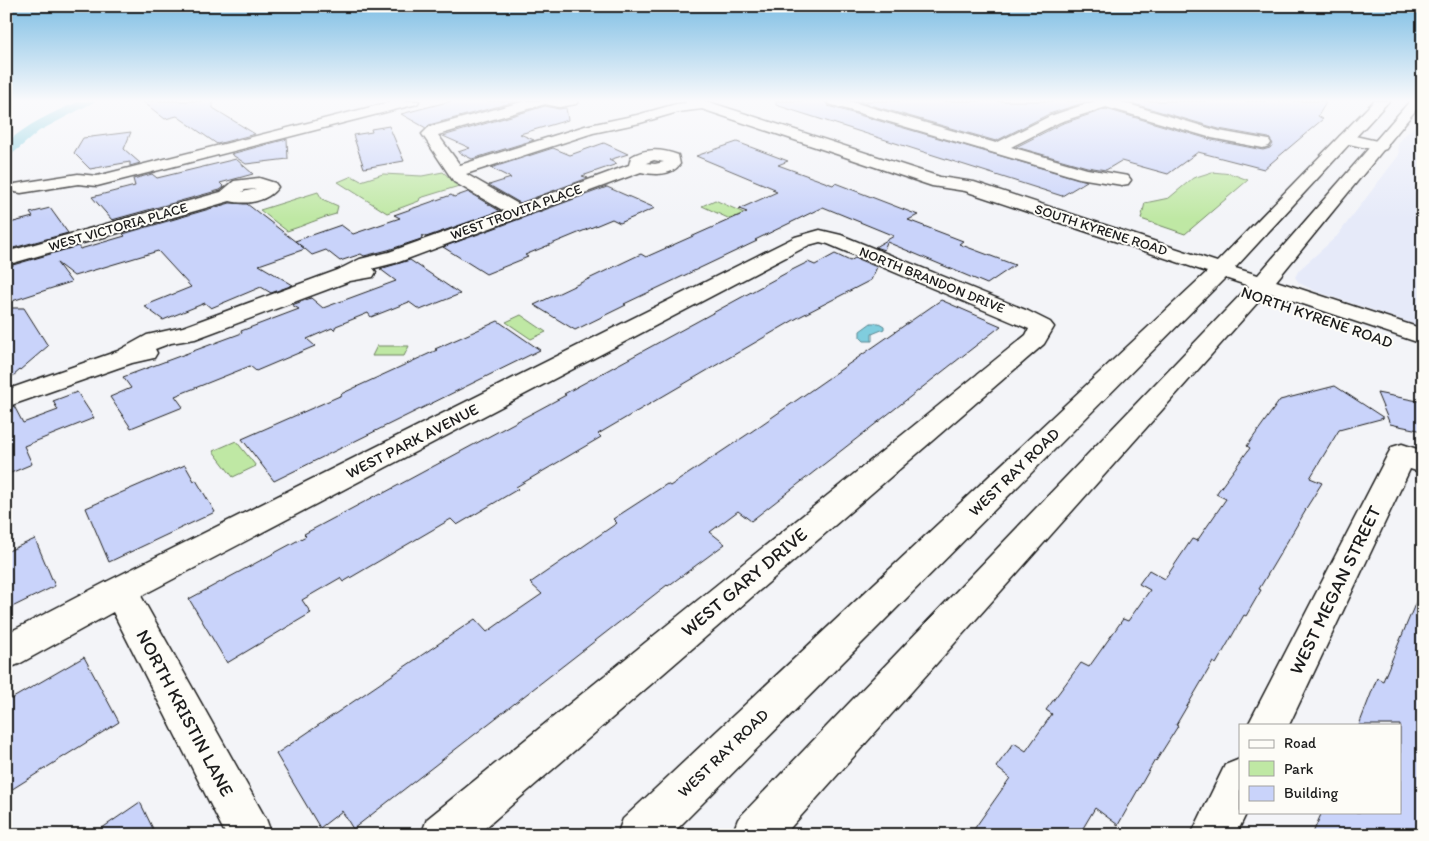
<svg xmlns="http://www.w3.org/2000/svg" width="1429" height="841" viewBox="0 0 1429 841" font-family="Itim,sans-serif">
<rect width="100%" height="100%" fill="#f3f4f8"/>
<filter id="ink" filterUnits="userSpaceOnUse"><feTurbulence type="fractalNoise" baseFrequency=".02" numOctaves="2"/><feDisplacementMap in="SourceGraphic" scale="10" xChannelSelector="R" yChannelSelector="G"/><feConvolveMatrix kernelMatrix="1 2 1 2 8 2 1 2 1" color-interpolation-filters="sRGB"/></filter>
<g filter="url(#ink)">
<path fill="#e6eaf9" d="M1423,119V327L1315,291L1299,283L1295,277L1299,270L1337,236L1399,155L1398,144L1404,136Z"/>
<path fill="#bfe8a4" stroke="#6e8260" d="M443,172L459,186L420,198L419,201L387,213L338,182L352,176L361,181L383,174L422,176Z
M1212,172L1232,174L1248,180L1185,234L1141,219L1145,203L1169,198L1193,178Z
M318,192L322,199L338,206L336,214C319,218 304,226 287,231L260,210Z
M715,200L744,213L730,219L702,206Z
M521,315L546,332L531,339L506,322Z
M377,346H409L404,356H372Z
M236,441L256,466L233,477L213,451Z"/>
<path fill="#80cdde" stroke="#588690" d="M871,323H879L884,326V329L872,334V341H864L860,337V331Z"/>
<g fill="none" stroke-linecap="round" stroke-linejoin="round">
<path fill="#80cdde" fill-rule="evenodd" d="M80,101H96L39,131L11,155L6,156V144C26,124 54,112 80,101Z"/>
</g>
<path fill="#c9d3fa" stroke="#1c1c1c" d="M142,101H213V108L255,134L217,144L177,116L165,119Z
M451,101H518L429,125L426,128L401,114Z
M776,101H825L828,106L1087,181L1062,196L776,105Z
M856,101H1089L1049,114L996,141Z
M1124,101H1327L1318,116L1323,119L1264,169L1198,152L1168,174L1121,161L1106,170L1087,167L1016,147L1061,124L1106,109L1212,140L1263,150L1270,148L1273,144L1269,138L1219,129Z
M545,106L559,109L566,108L568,120L520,134L534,140L472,159L458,152L470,148L443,136Z
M389,126L404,161L364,168L353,135L372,132L371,129Z
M131,132L124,149L140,163L130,166V162L90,169L74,153L83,138Z
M287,139L288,159L246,164L231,154Z
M737,142L788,161L778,165L833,185L835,183L918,215L908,220L963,241L959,244L1015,265L987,284L887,242L884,250L875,247L894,236L823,207L755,240L757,241L624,304L626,305L575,330L534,305L641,254L646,257L747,212L739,209L777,192L772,190L775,189L696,156Z
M604,143L628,154L609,160L617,164L582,176L588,178L520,203L489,185L511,178L491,168L553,148L570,155Z
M236,159L253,174L220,183L224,187L220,190L112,220L92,197L135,186L133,179L152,174L157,178Z
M607,187L655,208L620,223L612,219L525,255L528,257L486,274L443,247Z
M468,192L500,211L426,237L423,235L421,239L388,250L364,256L361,254L340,261L326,250L312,255L305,249L259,265L293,285L271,293L261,287L211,308L205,303L163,320L144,306L191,287L158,251L74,276L57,263L71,282L6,303V267L78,246L80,249L125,236L123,234L230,203L247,204L305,249L295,241L341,225L353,234L400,218L394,215L451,195L454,197Z
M50,208L68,233L6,250V224L33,217L30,213Z
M835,254L850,261L855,258L877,267L871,280L799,317L598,434L601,437L516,487L518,489L457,525L451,519L343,582L340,578L302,600L311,613L227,663L189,599L306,536L304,534L381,493L382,494L566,395L564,394L788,272L808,262L815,265Z
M410,260L460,294L420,310L409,302L371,317L368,313L336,326L334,330L332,328L307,339L315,346L256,371L250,366L175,396L183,407L131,428L110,397L131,388L123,377L242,333L241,331L299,309L292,305L311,298L323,308L396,281L380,269Z
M941,300L1001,326L751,521L738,511L710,532L725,544L668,586L667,585L353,829L342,811L320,828L276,754L475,619L487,632L504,620L542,594L530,583L617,523L613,519L667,484L670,486L748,434Z
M6,308H24L48,346L6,382Z
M498,321L540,350L274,481L242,439L342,395L341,394L437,350L435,349Z
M1335,386L1384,418L1339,430L1310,478L1322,483L1305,510H1306L1259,589L1261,590L1246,616L1244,615L1216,664L1213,662L1176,725L1178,726L1156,761L1155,760L1118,825L1095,808L1079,835H970L1010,778L996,767L1014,743L1026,751L1052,714L1046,710L1081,663L1089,667L1123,619L1128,621L1150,590L1139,584L1149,570L1165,579L1192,539L1197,541L1226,499L1216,494L1250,448L1247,446L1280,400Z
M77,392L94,418L24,446L32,464L6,475V409L14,406L23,423L58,410L53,401Z
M1377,393L1423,402V431L1390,424Z
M185,465L194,481L196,480L215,512L109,562L86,508Z
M35,539L55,586L6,610V552Z
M1423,585V835H1312L1322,812H1400V725H1359L1377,678L1383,681Z
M84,657L119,722L6,793V702Z
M140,802L156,835H92Z"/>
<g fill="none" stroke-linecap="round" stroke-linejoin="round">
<g stroke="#1c1c1c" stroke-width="3">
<path id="minor" d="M395,101H419L417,104L97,186L78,184L21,193L15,192L12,188L15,184L21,183L78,174L97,176Z
M525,101H578L576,104L559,107L545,104L438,135L460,165L585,126L637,115L676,104L706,101L712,105L710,108L678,112L640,123L593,133L466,174L520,205L629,165L631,157C645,148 662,149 678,155L680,164C672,176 654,175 641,172L399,262L375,268H373L376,272L373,277L350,281L195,339L171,343L155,349L157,353L154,358L132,363L6,407V390L118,351L147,335L183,327L338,270L360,259L389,252L504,211L454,182L422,134L429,127ZM654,160L664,162L655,164L646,163Z
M827,101H849L996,143L1050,116L1095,101H1118L1219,131L1269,140L1271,143L1269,146L1263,148L1212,138L1106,107L1060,122L1011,147L1087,169L1128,176L1131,180L1128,184L1122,185L1079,178L829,104Z
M1346,134L1386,143L1388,146L1386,149L1380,151L1340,142L1338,139L1340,136Z
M259,178L275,183L278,187C267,202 247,205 230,201L6,265V252L221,192L234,181ZM256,189L242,192L245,190Z
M820,230L841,235L1028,311L1050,322L1054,327L1044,344L477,835H421L427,819L1026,335L1029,329L828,244L820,242L809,245L141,596L266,819L272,835H226L113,612L19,664L6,669V634L108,581L795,237Z
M1402,444L1423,451V473L1410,469L1289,725H1248L1388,454L1392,447Z
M1240,759V812H1247L1236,835H1191L1225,765Z"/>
</g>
<g stroke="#1c1c1c" stroke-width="3">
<path id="major" d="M685,101H706L940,177L974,182L1217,262L1374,101H1389L1235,268L1258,275L1410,101H1423L1276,281L1423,329V344L1267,292L784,835H732L738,819L1249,286L1225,278L671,835H617L623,819L1207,272L965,191L932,186L687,104Z"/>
</g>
<use href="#minor" fill="#fdfcf7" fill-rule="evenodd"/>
<use href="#major" fill="#fdfcf7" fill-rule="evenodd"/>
</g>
</g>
<linearGradient id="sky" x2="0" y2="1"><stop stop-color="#7ebee4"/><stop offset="0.46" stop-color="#fafafc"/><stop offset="1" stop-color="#fafafc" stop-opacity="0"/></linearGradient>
<rect width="1429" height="219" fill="url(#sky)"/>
<g text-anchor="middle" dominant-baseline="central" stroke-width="4" stroke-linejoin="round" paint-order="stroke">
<g font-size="14" fill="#1c1c1c" stroke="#fdfcf7">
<text transform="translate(516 212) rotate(-20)">WEST TROVITA PLACE</text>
<text transform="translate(118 227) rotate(-16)">WEST VICTORIA PLACE</text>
<text transform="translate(1101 230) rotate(18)">SOUTH KYRENE ROAD</text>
<text transform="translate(932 280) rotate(22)">NORTH BRANDON DRIVE</text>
</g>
<g font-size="16" fill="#1c1c1c" stroke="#fdfcf7">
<text transform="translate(1317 317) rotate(19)">NORTH KYRENE ROAD</text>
<text transform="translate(412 441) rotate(-27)">WEST PARK AVENUE</text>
<text transform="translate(1014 472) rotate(-44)">WEST RAY ROAD</text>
<text transform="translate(723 753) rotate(-44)">WEST RAY ROAD</text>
</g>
<g font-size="19" fill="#1c1c1c" stroke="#fdfcf7">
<text transform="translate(744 582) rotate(-40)">WEST GARY DRIVE</text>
<text transform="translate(1335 590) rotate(-64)">WEST MEGAN STREET</text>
<text transform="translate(185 713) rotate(62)">NORTH KRISTIN LANE</text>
</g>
</g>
<rect width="1429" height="841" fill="none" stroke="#fdfcf7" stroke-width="25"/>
<rect x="12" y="12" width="1404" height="816" fill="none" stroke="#1c1c1c" stroke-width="2" filter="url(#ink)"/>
<rect x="1239" y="724" width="162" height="90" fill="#fdfcf7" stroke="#a3a29f"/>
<rect x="1249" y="740" width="25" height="8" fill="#fdfcf7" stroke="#a3a29f"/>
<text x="1284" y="748" font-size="15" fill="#1c1c1c">Road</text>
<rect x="1249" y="761" width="25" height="15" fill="#bfe8a4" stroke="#a3a29f"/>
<text x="1284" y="774" font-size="15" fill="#1c1c1c">Park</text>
<rect x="1249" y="786" width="25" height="15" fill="#c9d3fa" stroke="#a3a29f"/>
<text x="1284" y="798" font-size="15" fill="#1c1c1c">Building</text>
</svg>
